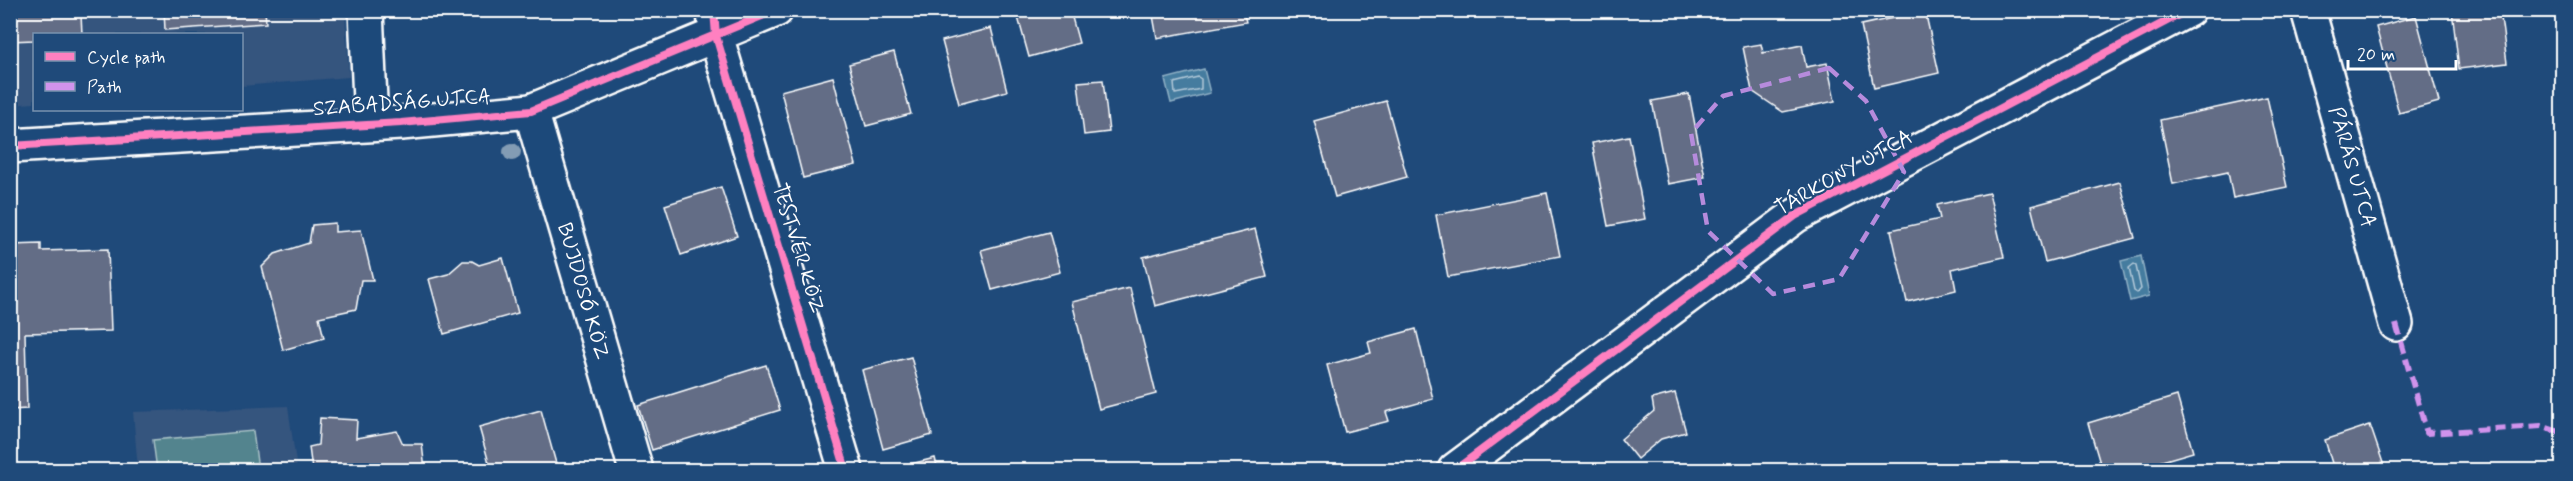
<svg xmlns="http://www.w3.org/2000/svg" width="2573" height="481" viewBox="0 0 2573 481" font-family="Mynerve,sans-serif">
<rect width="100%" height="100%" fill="#1f4a7a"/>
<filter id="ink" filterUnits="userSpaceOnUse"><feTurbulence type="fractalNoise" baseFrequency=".0167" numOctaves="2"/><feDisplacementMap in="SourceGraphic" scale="12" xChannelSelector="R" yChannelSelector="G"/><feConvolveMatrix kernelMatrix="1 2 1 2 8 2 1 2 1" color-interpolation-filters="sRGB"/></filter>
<g filter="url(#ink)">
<path fill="#34547e" d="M11,11H345L349,77L242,86V34H34V103L11,105Z
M288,406L297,470H138L133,412Z"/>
<path fill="#53848e" stroke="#a9c2c6" stroke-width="1.5" d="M253,431L258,470H157L153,440Z"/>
<path fill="#447b9f" stroke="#8fb0c5" stroke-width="1.5" d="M1204,69L1210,93L1171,103L1165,79Z
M2141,256L2149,296L2130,301L2121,261Z"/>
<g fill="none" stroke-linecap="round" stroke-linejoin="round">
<path stroke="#b4cad9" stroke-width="1.5" d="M1198,77L1201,79V89L1175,94L1174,83Z
M2134,264L2136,266L2141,289L2137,293L2134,291L2129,268Z"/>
</g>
<path fill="#646d86" stroke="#fff" stroke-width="1.5" d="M10,10H138L81,15L82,34H34V40L10,41Z
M164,10H265L266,23L165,30Z
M1016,10H1070L1079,43L1029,57Z
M1152,10H1243L1246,22L1157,38Z
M2452,10H2500L2507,63L2459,69Z
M1925,11L1939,73L1874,88L1861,25Z
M2416,16L2439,102L2399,113L2376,27Z
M991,28L1007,91L959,104L942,41Z
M1761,44L1763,53L1802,45L1806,67L1827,63L1835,101L1783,112L1752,91L1743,47Z
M894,52L911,114L866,126L849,64Z
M833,77L856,165L803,178L781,91Z
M1103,80L1109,132L1084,135L1078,82Z
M1689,94L1705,177L1668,184L1652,101Z
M2267,97L2287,187L2233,198L2228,172L2173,184L2160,120Z
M1386,101L1407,177L1335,197L1314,121Z
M1629,136L1645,219L1608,226L1592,143Z
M2120,182L2135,238L2045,262L2031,206Z
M721,187L737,236L681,255L665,205Z
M1547,193L1560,256L1448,277L1436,215Z
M1989,193L2004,257L1952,269L1956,290L1907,302L1891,230L1940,219L1937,205Z
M335,223V232L361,230L373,280H361L356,309L319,317L324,338L283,350L262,267L275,254L309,243L312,225Z
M1255,229L1267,277L1155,306L1143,257Z
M1049,232L1060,272L992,290L981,250Z
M41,244V251L108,249L111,331L25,333L27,409L10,410V245Z
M503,258L518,313L444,334L429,279L448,274L463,261H472L479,265Z
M1130,288L1156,394L1099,409L1072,302Z
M1416,329L1433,399L1386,412L1389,421L1345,432L1327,365L1371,353L1368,342Z
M911,357L932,435L883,449L862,370Z
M766,365L780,410L652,450L638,405Z
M1675,393L1686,432L1661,439L1637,459L1621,439L1654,411L1652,399Z
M2177,396L2193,452L2131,470H2102L2088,423Z
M541,410L557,467L545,470H491L479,427Z
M320,418L357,420L356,438L397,431L403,444H422L425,470H312L309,447L318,445Z
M2370,425L2383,463L2360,470H2334L2325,440Z
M935,458L938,470H887Z"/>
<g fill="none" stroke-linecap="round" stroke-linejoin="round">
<g stroke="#fff" stroke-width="38">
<path id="minor" d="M366,10L371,124
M714,10L716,36L846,470
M2308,10L2396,324
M531,111L636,470
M10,146L401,123L531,111L776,10
M1455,470L1795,216L2188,10"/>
</g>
<use href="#minor" stroke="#1f4a7a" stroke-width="33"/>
<path stroke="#d193ec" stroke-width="6" stroke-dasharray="12 6" stroke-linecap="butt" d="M2396,324L2427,433L2541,426L2562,433"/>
<g stroke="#1f4a7a" stroke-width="11">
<path id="cycleway" d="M714,10L716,36L846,470
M10,146L401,123L531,111L776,10
M1455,470L1795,216L2188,10"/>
</g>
<use href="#cycleway" stroke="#ff80c0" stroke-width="8"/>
</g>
<circle fill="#839cb4" cx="512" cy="152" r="9"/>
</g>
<path fill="none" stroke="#b68bdc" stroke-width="4.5" stroke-dasharray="12 8" stroke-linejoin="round" d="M1829,68L1866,101L1904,172L1839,279L1773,294L1708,231L1691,133L1723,96Z"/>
<g text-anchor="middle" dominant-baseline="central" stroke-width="4.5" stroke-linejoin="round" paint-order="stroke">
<g font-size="21" fill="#fff" stroke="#1f4a7a">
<text transform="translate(402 103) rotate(-4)">SZABADSÁG UTCA</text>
<text transform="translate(2352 167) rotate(74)">PÁRÁS UTCA</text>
<text transform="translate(1844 173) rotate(-29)">TÁRKONY UTCA</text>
<text transform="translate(798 248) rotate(73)">TESTVÉR KÖZ</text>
<text transform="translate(583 291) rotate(74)">BUJDOSÓ KÖZ</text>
</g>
</g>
<rect width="2573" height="481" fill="none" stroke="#1f4a7a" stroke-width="36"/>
<rect x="18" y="18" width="2537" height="445" fill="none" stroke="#fff" stroke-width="2" filter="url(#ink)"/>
<rect x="33" y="33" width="210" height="78" fill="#1f4a7a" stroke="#7992af" stroke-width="1.5"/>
<rect x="45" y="52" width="30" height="9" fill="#ff80c0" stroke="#7992af" stroke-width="1.5"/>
<text x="87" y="63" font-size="18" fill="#ffffff">Cycle path</text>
<rect x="45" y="82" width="30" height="9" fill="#d193ec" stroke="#7992af" stroke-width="1.5"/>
<text x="87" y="93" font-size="18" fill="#ffffff">Path</text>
<path d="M2348 60v9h108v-9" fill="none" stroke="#ffffff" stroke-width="3"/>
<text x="2357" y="60" font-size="18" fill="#ffffff" stroke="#1f4a7a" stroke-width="4.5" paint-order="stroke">20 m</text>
</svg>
